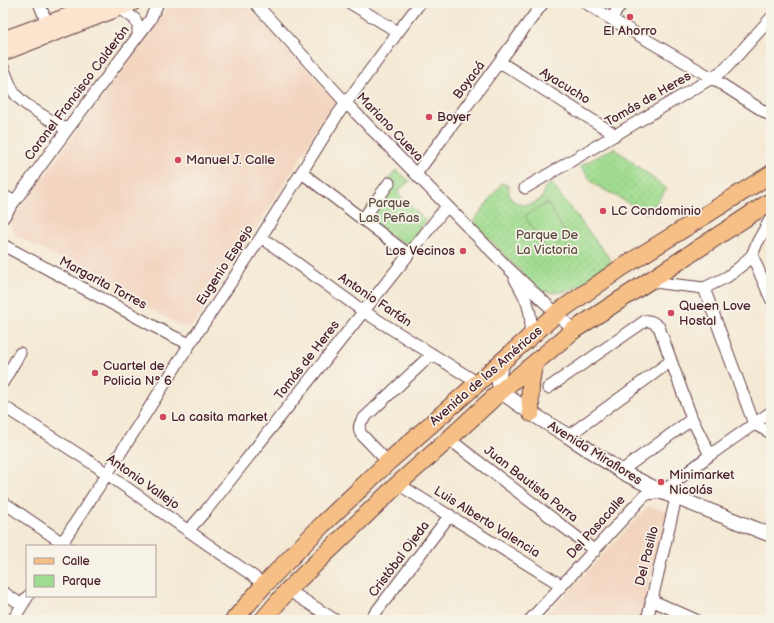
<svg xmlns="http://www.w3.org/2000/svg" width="774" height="623" viewBox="0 0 774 623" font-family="'Balsamiq Sans',sans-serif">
<defs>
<pattern id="green-dots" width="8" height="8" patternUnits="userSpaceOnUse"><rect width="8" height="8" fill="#a0dc8f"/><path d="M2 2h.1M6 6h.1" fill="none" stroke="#8bbc7c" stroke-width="1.8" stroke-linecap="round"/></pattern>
</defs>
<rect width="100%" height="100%" fill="#f7f3e8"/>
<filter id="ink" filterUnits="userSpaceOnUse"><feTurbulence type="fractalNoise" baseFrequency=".025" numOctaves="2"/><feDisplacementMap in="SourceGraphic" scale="8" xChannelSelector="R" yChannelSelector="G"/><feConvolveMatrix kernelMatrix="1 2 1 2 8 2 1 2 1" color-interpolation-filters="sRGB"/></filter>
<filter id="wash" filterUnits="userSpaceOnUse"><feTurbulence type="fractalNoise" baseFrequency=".012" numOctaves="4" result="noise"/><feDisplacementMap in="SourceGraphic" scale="16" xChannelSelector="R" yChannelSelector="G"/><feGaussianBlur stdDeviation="0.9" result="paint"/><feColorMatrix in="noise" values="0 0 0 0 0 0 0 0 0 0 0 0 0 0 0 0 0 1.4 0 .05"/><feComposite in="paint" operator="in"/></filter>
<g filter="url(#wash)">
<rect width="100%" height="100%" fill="#f4e9d4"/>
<path fill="#f3d4bf" d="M171,3H245L338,99L194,324L187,327L181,326L15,234L11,227V224L12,220Z
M648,506L667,511L640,620H542Z"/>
<path fill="url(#green-dots)" stroke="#757e5d" d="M614,148L667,189L648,213L643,212L634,206L594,184L580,166Z
M396,170L410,181L397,192L426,221L409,244L403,243L362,214Z
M502,183L509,186C506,204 525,209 538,201C546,195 542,192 545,187C547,186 549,185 551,183L610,259L611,263L576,288C563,293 550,295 537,289L473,222Z"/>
<path fill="#a0dc8f" stroke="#757e5d" d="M547,203L568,238L546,251L525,216Z"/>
</g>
<g filter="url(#ink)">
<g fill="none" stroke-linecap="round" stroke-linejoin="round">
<g stroke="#643d44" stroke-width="13">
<path id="minor" d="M39,3L47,23
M255,3L346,103L508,268L574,330
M350,3L398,32
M586,3L611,19L712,78L771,116
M119,8L135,19L138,26V36
M611,19L622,3
M500,62L616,135
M3,67C6,75 9,83 13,91C22,106 52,120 67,130
M302,173L408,254
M416,174L543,3
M525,188L712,78L726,68L771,18
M3,195L14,202
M3,218L14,202L67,130L150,20L158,3
M363,219L389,183
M261,237L363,311L478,383
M3,245L170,335L190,344
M752,255L771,299
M515,279C525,296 537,318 527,338
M649,281L669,284L704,288
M704,288L754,424L771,433
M704,288L727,277L741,266L752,255L757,243L771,218
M3,382L20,353
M548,388L645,321C651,320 654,323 659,327L692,419L710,455
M3,406L95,465L107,474L253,576L264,585
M568,436L671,361
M449,439L595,551
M388,462L361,434C358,429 359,425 362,420L432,354
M621,471L692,419
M398,484L561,585
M3,502L67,546
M188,531L208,508L447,206
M60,546L107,474L190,344L261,237L338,114L398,32L420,3
M288,590L335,620
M3,592L22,605
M651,600L696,620
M13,620L28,596
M370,620L450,515
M530,620L644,496L648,494L662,492L710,455L771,412
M647,620L676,498"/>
</g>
<g stroke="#643d44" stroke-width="16">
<path id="tertiary" d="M506,358L500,369L499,377V384L501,391L507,396L531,413L568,436L622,472L662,492L771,535"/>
</g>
<g stroke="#643d44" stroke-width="17">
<path id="secondary" d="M3,39L103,3
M3,53L133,3"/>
</g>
<g stroke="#643d44" stroke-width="19">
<path id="primary" d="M531,413C529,396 530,381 534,364
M234,620L264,585L322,525L363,486L388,462L464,395L557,313L621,268L771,174
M263,620L288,590L398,484L449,439L501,391L574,330L649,281L771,201"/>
</g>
<use href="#minor" stroke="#fff" stroke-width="11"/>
<use href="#tertiary" stroke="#fff" stroke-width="14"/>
<use href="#secondary" stroke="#fbe5cf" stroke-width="15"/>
<use href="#primary" stroke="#f5bf86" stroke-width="17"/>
</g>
</g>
<g fill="#d1495b" stroke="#f7f3e8" stroke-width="1.5">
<circle cx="630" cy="17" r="4"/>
<circle cx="429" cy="117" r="4"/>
<circle cx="178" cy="160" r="4"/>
<circle cx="603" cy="211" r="4"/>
<circle cx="463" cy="251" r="4"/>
<circle cx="671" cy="313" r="4"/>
<circle cx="95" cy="373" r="4"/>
<circle cx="163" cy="417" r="4"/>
<circle cx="661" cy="482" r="4"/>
</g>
<g text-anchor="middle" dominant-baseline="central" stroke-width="3.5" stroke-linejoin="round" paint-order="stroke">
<g font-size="13" fill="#4a1f2b" stroke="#f7f3e8" text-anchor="start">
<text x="630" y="31" text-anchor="middle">El Ahorro</text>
<text x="437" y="117">Boyer</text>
<text x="186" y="160">Manuel J. Calle</text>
<text x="611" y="211">LC Condominio</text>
<text x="455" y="251" text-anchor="end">Los Vecinos</text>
<text x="679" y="306">Queen Love<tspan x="679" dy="15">Hostal</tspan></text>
<text x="103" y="366">Cuartel de<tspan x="103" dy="15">Policia N° 6</tspan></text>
<text x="171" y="417">La casita market</text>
<text x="669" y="475">Minimarket<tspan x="669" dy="15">Nicolás</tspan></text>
</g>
<g font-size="13" fill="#4a1f2b" stroke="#f7f3e8">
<text transform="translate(469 80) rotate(-53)">Boyacá</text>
<text transform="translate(565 86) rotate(32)">Ayacucho</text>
<text transform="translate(77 93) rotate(-53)">Coronel Francisco Calderón</text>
<text transform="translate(648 99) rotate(-30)">Tomás de Heres</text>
<text transform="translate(390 127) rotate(46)">Mariano Cueva</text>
<text transform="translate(225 265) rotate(-57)">Eugenio Espejo</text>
<text transform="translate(103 283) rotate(28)">Margarita Torres</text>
<text transform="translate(375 300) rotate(34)">Antonio Farfán</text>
<text transform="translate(307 360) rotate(-52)">Tomás de Heres</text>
<text transform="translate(486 376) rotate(-41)">Avenida de las Américas</text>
<text transform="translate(595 453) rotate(32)">Avenida Miraflores</text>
<text transform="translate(143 482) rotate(35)">Antonio Vallejo</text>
<text transform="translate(531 484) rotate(38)">Juan Bautista Parra</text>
<text transform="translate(487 522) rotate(32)">Luis Alberto Valencia</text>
<text transform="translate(596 527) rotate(-48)">Del Pasacalle</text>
<text transform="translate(647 556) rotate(-76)">Del Pasillo</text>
<text transform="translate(399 559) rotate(-53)">Cristóbal Ojeda</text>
</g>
<g font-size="13" fill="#604e44" stroke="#f7f3e8">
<text x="389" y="203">Parque<tspan x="389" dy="15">Las Peñas</tspan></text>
<text x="547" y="235">Parque De<tspan x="547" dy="15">La Victoria</tspan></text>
</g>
</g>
<rect width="774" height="623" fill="none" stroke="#f7f3e8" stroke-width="16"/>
<rect x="26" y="545" width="130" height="52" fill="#f7f3e8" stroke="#b29e9c"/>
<rect x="34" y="558" width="20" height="6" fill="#f5bf86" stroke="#b29e9c"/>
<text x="62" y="565" font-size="12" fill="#4a1f2b">Calle</text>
<rect x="34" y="575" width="20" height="12" fill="#a0dc8f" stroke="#b29e9c"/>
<text x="62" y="585" font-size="12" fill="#4a1f2b">Parque</text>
</svg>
